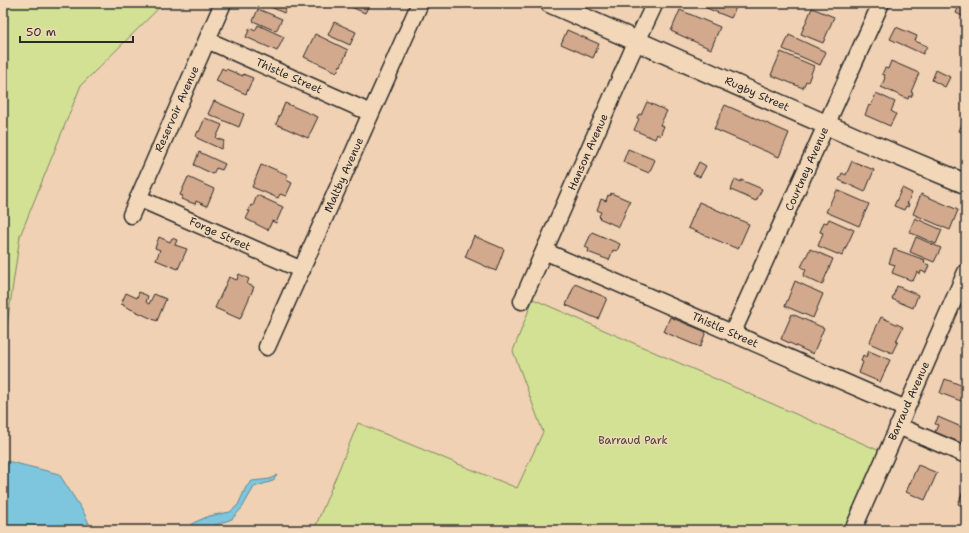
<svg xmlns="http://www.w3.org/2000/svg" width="969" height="533" viewBox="0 0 969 533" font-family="'Shantell Sans',sans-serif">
<rect width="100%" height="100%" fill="#f0d1b3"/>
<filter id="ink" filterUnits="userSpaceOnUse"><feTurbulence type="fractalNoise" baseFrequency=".025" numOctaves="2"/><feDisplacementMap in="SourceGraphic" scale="8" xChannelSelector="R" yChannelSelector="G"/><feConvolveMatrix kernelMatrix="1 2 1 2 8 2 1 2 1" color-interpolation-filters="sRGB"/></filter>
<g filter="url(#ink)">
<path fill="#d2e194" stroke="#7e8660" d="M3,3H164L81,85L20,236L3,353Z
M533,299L880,451L845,530H314L358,423L517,488L543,432L513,351Z"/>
<path fill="#7dc6dd" stroke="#5c8896" d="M3,461L11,462L59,474L84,513L92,530H3Z
M277,475L273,481L254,487L242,508L232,519L201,530H185L193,523L209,516L230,512L238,505L246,487L252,481L270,479Z"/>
<path fill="#d3a98d" stroke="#2b2b2b" d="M262,3H296L294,6L288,4L284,13Z
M342,3H370L365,13Z
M694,3H738L731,18Z
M845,3H855L854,6Z
M960,3H966V18L956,13Z
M812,8L834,17L823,43L801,34Z
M258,9L282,19L276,31L253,21Z
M680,10L720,27L711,49L671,31Z
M334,22L356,32L350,45L328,35Z
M258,25L284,37L277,51L246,37L250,28L255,31Z
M896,27L917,36L915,41L927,46L923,54L890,39Z
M567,30L599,44L593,58L561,44Z
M315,34L348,50L341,66L340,65L337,72L304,57Z
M789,35L826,52L820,65L783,49Z
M781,52L814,66L808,82L806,81L803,88L771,75Z
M891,61L919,73L911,92L913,93L911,97L909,96L908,99L881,87L885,78L884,77L885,75L882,74L885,68L888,69Z
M222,68L225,70L226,69L243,76V74L253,78L246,94L216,81Z
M936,70L950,77L945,87L932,80Z
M876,93L895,102L891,111L896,114L890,126L865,115L869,105L871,106Z
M214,101L244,114L239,127L208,114Z
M647,102L667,111L660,125L664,126L660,136L657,134L655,139L634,130L639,119L637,118L639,114L641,115Z
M285,103L318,117L308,138L276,124Z
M725,105L789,133L779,157L714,129Z
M966,115V134L959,131Z
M205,118L222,125L216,138L224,141L221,149L197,138V137L196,136L198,131L199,132Z
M628,149L655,160L649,173L623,162Z
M199,152L225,164L222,170L216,168L213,174L194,165Z
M852,161L874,170L865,192L839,180L842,173L846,175Z
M699,162L706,166L700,177L693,174Z
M261,165L266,167L267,166L288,175L286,180L292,183L286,196L280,194L278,198L252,187Z
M188,177L214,189L207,206L196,201L195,204L181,199L183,196L180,195Z
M735,179L741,182V180L762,189L756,201L731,190Z
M902,188L912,193L907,204H909L908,207L906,206L904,210L894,206Z
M837,190L869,204L859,226L826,212L833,197H834Z
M611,193L630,201L619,227L599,218L600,217L599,216L601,212L597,210L601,199L606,201L608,195L610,196Z
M921,194L958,210L950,230L913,214Z
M257,195L283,207L276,223L272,221L268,230L246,219L250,211H248L251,205L253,206Z
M699,202L749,224L738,249L688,228Z
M915,218L942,230L936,244L909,232Z
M829,219L854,230L842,256L818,246L823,233L820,232L824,222L827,223Z
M592,232L620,244L617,251L613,250L609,260L588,252L589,249L585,247Z
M474,236L504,249L496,271L465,257Z
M159,237L170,242L172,238L177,240L175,245L187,249L178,269L156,260L160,250L155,248Z
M916,237L941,248L934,262L910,252Z
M810,249L833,259L822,285L803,276L806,270L801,267Z
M894,249L925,260L924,263L929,265L926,273L921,271L920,274L917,272L913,281L892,273L895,265L889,263Z
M239,274L249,279L247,284L254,287L240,319L215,308L229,277L237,280Z
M795,281L823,294L813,318L785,306Z
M575,284L607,298L598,319L566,305Z
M897,286L918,295L913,308L892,299Z
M139,292L148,296L146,302L149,304L154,294L166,299L157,321L124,306V305L121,304L126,293L137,298Z
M792,314L824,328L813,354L781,339Z
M670,317L706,332L700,347L664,332Z
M881,317L903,327L896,341H898L892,353L869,343Z
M869,351L890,360L880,382L859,373L863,362L861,361L863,355L866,357Z
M945,379L966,387V403L940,393Z
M938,417L966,429V445L935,432L938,425L935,424Z
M918,465L937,473L925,500L906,492Z
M965,487H966V508L958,504Z"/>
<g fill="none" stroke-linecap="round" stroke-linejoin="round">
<g stroke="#2b2b2b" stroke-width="19">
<path id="minor" d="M207,40L371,113
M138,198L302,270
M131,215L223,3
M544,251L906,409
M522,301L631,54L655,3
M732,334L881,3
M267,347L420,3
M898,426L966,455
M853,530L966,272"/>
</g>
<g stroke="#2b2b2b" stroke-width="22">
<path id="tertiary" d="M550,3L861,140L966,184"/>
</g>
<use href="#minor" stroke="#f2d7b9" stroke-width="16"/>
<use href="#tertiary" stroke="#f2d7b9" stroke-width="19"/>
</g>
</g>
<g text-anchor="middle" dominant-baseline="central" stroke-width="3" stroke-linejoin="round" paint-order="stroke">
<g font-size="11" fill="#2b2b2b" stroke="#f2d7b9">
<text transform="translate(289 76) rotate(24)">Thistle Street</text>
<text transform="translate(757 94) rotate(24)">Rugby Street</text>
<text transform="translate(177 109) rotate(-66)">Reservoir Avenue</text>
<text transform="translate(588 152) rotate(-66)">Hanson Avenue</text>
<text transform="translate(807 169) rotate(-66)">Courtney Avenue</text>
<text transform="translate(344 175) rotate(-66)">Maltby Avenue</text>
<text transform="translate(220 234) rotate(24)">Forge Street</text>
<text transform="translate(725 330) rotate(24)">Thistle Street</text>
<text transform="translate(909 401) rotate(-66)">Barraud Avenue</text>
</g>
<g font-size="11" fill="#44463b" stroke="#f2d7b9">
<text x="633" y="440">Barraud Park</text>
</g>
</g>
<rect width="969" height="533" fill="none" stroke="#f2d7b9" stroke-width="16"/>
<rect x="8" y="8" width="953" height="517" fill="none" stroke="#2b2b2b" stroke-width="1.5" filter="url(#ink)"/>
<path d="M20 36v6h113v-6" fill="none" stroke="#2b2b2b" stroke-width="2"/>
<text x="26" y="36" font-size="12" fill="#2b2b2b" stroke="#f2d7b9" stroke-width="3" paint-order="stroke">50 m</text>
</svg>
